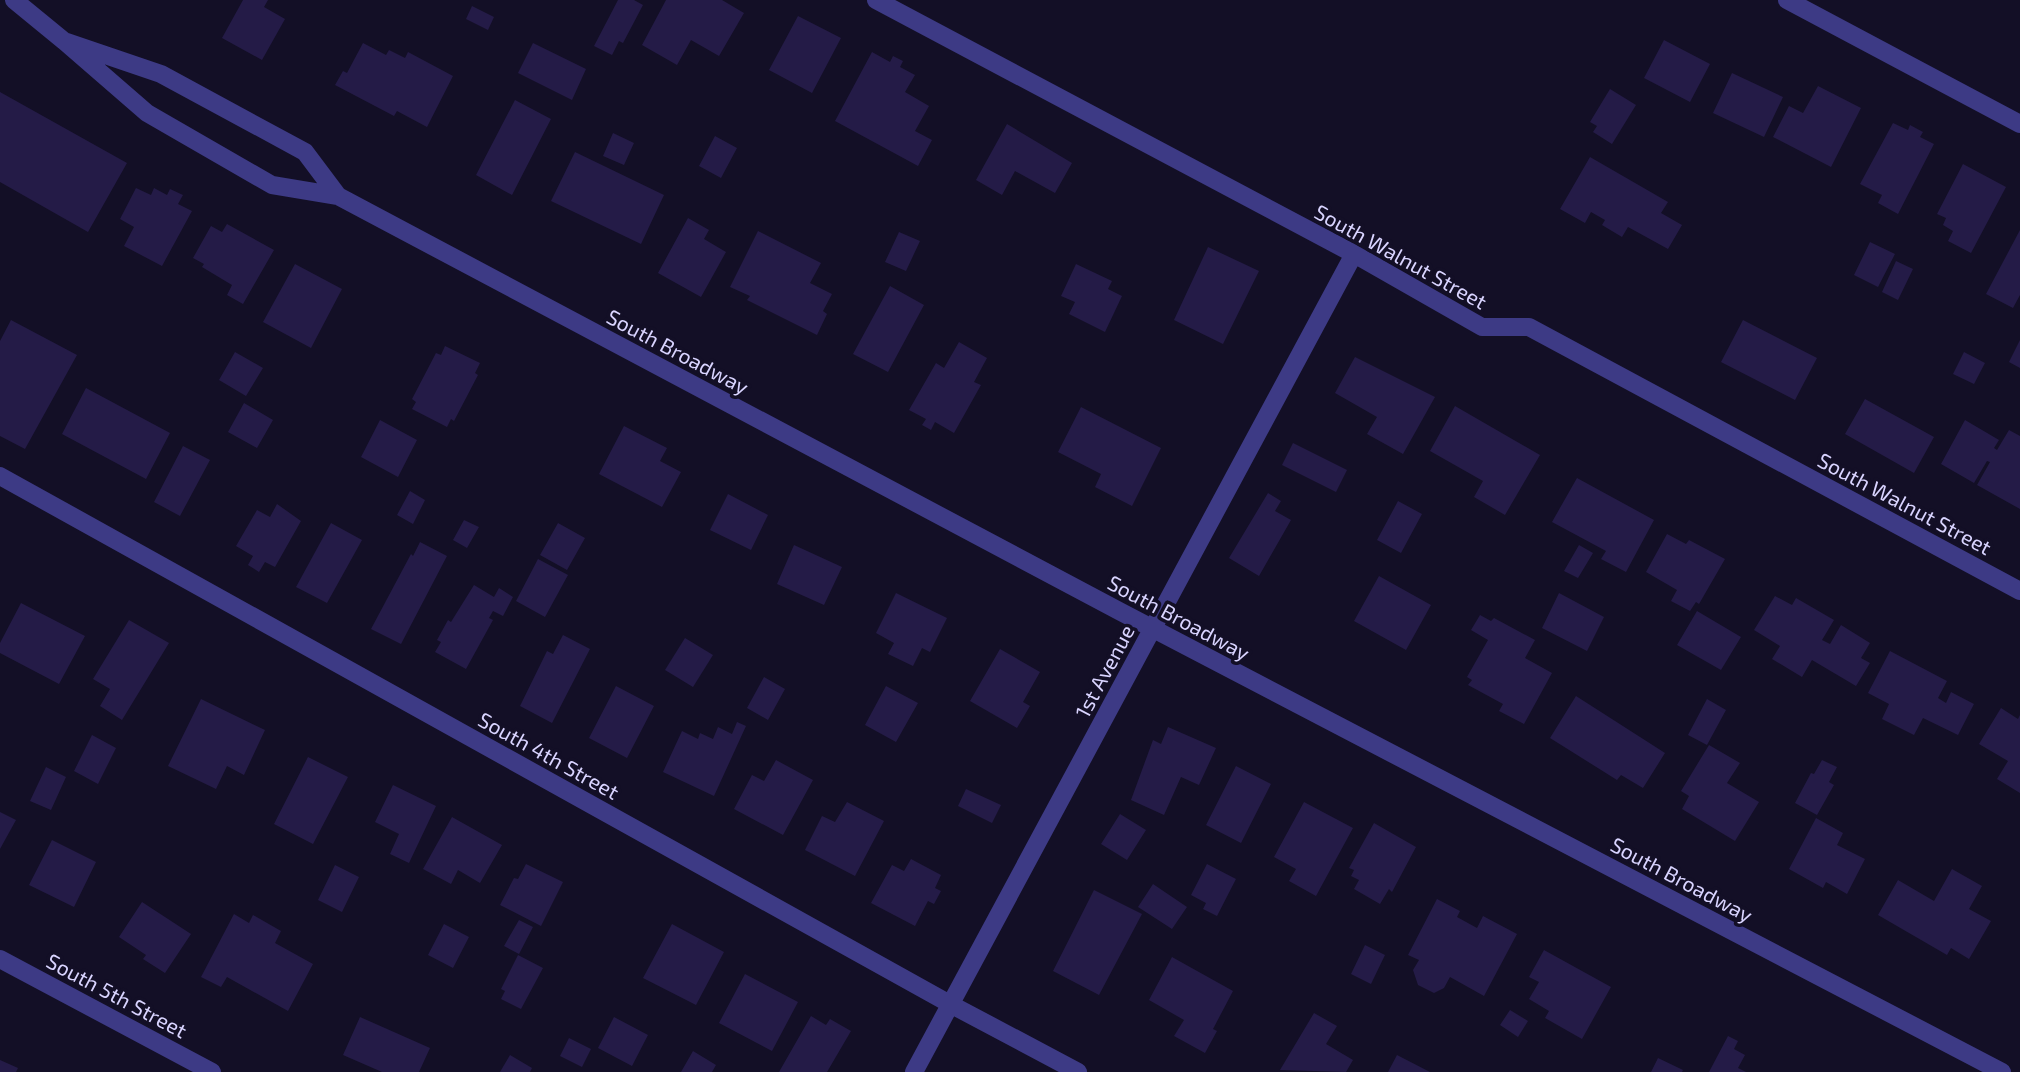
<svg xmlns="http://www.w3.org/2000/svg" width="2020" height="1072" viewBox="0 0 2020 1072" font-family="'Exo 2',sans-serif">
<rect width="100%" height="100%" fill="#130f26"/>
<path fill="#241b47" d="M243,0H268L264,7L285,19L262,60L222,38Z
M618,0H634L643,5L623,43L619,41L612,55L594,46Z
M666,0H722L744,13L719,56L691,40L677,65L642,45Z
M472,6L494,17L488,30L466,19Z
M798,16L841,38L812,93L769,70Z
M1664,40L1710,64L1690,102L1644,78Z
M363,43L386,55L389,50L405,58L408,52L453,76L427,127L397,111L394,116L335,85L343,71L347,73Z
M533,43L586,69L572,100L518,73Z
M872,52L890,62L893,56L903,61L900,67L915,75L905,92L929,106L915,131L932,140L918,166L835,121Z
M1732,73L1783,97L1764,137L1713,113Z
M1818,86L1861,108L1831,167L1773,137L1789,106L1803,113Z
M1610,89L1636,105L1612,144L1593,132L1597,126L1590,122Z
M0,92L127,163L88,232L0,182Z
M515,100L551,119L512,195L476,175Z
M1893,123L1908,130L1910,125L1923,132L1920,137L1934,144L1898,214L1878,203L1882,195L1860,184Z
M1007,124L1072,163L1055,193L1015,171L1002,195L976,180Z
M613,133L634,143L624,165L603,156Z
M715,136L737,148L721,178L699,166Z
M575,152L664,195L641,244L551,201Z
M1590,157L1668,202L1661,213L1682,225L1668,249L1628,227L1622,237L1602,225L1605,220L1591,212L1585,223L1560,209Z
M1963,164L2006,187L1971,253L1948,241L1953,231L1943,225L1946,218L1937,214Z
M136,188L151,195L154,188L167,195L170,189L183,195L178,204L192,211L162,266L124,246L134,227L120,219Z
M688,218L709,230L704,239L726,252L701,297L658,273Z
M227,224L274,250L243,304L227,295L232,285L202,267L204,264L193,258L211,226L222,232Z
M2020,230V295L2013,308L1986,294Z
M758,231L821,263L810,283L832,294L823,311L827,314L817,335L747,300L750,296L730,287Z
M899,232L920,241L906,271L885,262Z
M1870,242L1895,254L1878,287L1854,275Z
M1208,247L1259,271L1223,344L1174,320Z
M1896,261L1913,269L1898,300L1882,292Z
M295,264L342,289L311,348L263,322Z
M1076,264L1112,281L1108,289L1122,296L1105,332L1069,314L1075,302L1061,296Z
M890,286L924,305L888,372L853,354Z
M11,320L77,355L25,449L0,436V341Z
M1743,320L1817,358L1795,400L1721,362Z
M2020,340V368L2009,362Z
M959,342L987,358L974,382L981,385L954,433L935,422L931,430L922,425L926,419L909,410L936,363L944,368Z
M445,346L480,363L475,373L478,375L454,421L451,419L447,427L412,409L416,402L412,399L436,353L441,355Z
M235,352L263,368L246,396L219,380Z
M1964,352L1985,363L1974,384L1953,374Z
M1355,357L1435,397L1403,454L1367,434L1377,417L1335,393Z
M86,388L170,433L146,479L62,434Z
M1865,399L1934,437L1914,473L1845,434Z
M244,403L273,420L257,448L228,432Z
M1455,406L1540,455L1505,515L1474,497L1483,481L1430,451Z
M1081,407L1161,448L1132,506L1095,487L1101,474L1058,452Z
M380,420L417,440L398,477L361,457Z
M1965,420L1999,440L1994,448L1997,450L2009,430L2020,436V509L1977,485L1990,462L1987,461L1974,483L1941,464Z
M624,426L667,448L660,461L681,472L662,507L599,474Z
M1293,443L1347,470L1336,492L1282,465Z
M183,446L210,460L180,516L154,502Z
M1577,478L1654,520L1626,572L1601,559L1606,551L1552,522Z
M410,491L425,500L413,524L397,515Z
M1268,493L1281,501L1275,511L1291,520L1259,576L1229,558Z
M728,494L768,515L751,550L710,530Z
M1398,501L1422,514L1401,553L1377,540Z
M277,504L301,521L275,567L265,562L259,572L248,565L253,556L236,546L257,510L270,517Z
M464,520L479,527L467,548L453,540Z
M331,523L362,540L327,603L296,587Z
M558,523L585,538L567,570L540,555Z
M1667,534L1686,544L1689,540L1725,559L1699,604L1696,602L1690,611L1671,601L1677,590L1646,572Z
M420,542L447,556L401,644L371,629L411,554L413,556Z
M794,545L842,567L824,605L777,584Z
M1579,545L1593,553L1578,578L1564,571Z
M538,559L568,575L545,617L516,601Z
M1379,576L1431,605L1406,650L1354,621Z
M474,585L494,597L499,588L513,597L503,616L493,611L489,618L493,620L466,669L435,652L441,642L437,640L448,620L451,622Z
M896,593L947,618L930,652L922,648L913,666L888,654L894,643L876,633Z
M1559,593L1604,617L1587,651L1542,628Z
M1775,596L1792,605L1796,598L1834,620L1822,640L1830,644L1841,625L1870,643L1861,658L1870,663L1856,686L1812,660L1802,677L1772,659L1780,646L1754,630Z
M21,603L85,636L59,684L0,653V643Z
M1697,611L1741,637L1721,670L1677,645Z
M1480,615L1491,621L1494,618L1535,640L1525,658L1552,673L1524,724L1499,711L1503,704L1468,685L1472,680L1467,677L1488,640L1471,630Z
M129,620L169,643L122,720L100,706L110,689L93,679Z
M563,635L590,649L552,723L520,706L547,651L553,654Z
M685,638L713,655L693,687L665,670Z
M1000,649L1040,672L1023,702L1030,706L1017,728L970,701Z
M1890,651L1947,681L1938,698L1946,703L1951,692L1974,704L1958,735L1923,718L1914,735L1882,719L1889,704L1868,693Z
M764,677L785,689L768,720L747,708Z
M616,686L654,706L627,758L589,738Z
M886,686L918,703L896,742L865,725Z
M1576,696L1665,753L1643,788L1621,775L1617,780L1550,738Z
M201,699L265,730L244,775L227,766L216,789L168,766Z
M1707,699L1726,710L1707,745L1688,735Z
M2001,708L2018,719L2020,715V793L1997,779L2008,761L1979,744Z
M737,722L746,726L714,796L663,772L682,731L698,739L700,733L713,739L718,727L732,734Z
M1168,727L1216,748L1199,785L1181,777L1164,815L1131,800L1153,740L1161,744Z
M92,735L116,748L98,784L74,771Z
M1709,745L1740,763L1727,783L1759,802L1735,841L1682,809L1689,796L1681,791Z
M308,757L348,777L313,844L274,824Z
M776,760L813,780L783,835L734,809L752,775L764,781Z
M1822,760L1837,767L1829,782L1834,785L1817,815L1795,803L1811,773L1814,774Z
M1236,766L1271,784L1241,843L1206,825Z
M46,767L66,777L51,810L30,801Z
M393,785L436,806L409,863L390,854L399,834L375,822Z
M966,789L1001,805L992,823L958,806Z
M847,802L884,821L855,876L805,850L822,816L835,822Z
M1304,802L1353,828L1316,896L1289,881L1296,869L1274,857Z
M0,812L16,820L0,849Z
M1120,814L1146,830L1127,860L1101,844Z
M452,817L502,845L480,883L458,870L451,884L423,869Z
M1816,818L1843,833L1837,845L1865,859L1847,894L1826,882L1823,888L1789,869Z
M1374,823L1416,847L1392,892L1389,889L1380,904L1354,889L1359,880L1351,876L1354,870L1349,868Z
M52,840L96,862L74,907L29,885Z
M911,859L941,875L935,888L941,891L934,904L928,901L915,926L871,903L892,865L904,871Z
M526,864L563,882L541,926L500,905L514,878L518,879Z
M1207,864L1236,879L1217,916L1203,909L1206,903L1191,895Z
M335,865L359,877L342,912L318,900Z
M1952,869L1982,886L1969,909L1991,921L1969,959L1951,948L1947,955L1878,915L1898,880L1934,901Z
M1153,884L1187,907L1172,929L1138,907Z
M1094,890L1142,914L1099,995L1053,971Z
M1437,899L1460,911L1457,917L1477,928L1483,916L1517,934L1484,996L1450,977L1444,988L1434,993L1418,985L1413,970L1419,960L1408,955Z
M142,902L191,934L165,973L143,959L146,955L119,937Z
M234,914L249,923L253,915L281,931L275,943L313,964L288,1011L227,977L221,987L201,977Z
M519,920L533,927L519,954L504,946Z
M444,924L469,937L453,968L428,955Z
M672,924L724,952L696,1005L643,978Z
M1365,945L1385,955L1371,984L1351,974Z
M1544,950L1611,987L1582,1039L1545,1018L1549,1011L1529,999L1539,982L1529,977Z
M518,955L543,968L521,1009L501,999L505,991L501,989Z
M1172,957L1233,991L1213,1029L1217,1031L1205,1053L1174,1036L1184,1020L1149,1000Z
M745,974L798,1002L772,1051L719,1023Z
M1510,1010L1528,1021L1518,1037L1500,1025Z
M1314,1013L1337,1026L1326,1044L1353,1060L1346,1072L1280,1070Z
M811,1016L826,1025L830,1019L851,1031L827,1072H779Z
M360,1017L430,1048L419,1072H382L343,1055Z
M614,1017L648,1035L632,1066L598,1048Z
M1728,1036L1738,1041L1734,1049L1745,1055L1738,1068L1746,1072H1709Z
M569,1038L591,1049L582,1067L560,1056Z
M693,1051L716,1065L712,1072H681Z
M510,1055L532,1068L530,1072H500Z
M1397,1055L1430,1072H1388Z
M1658,1058L1683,1070L1682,1072H1651Z
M0,1060L18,1068L16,1072H0Z"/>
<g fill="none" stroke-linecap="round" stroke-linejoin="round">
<path stroke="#3d3a85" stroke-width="18" d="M14,0L64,41
M876,0L1354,254L1482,327H1529L2020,591
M1787,0L2020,124
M338,196L305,152L161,74L64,41L147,113L272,185L338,196L1121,612L2002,1072
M0,476L950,1004L1078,1072
M0,959L212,1072
M914,1072L1354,254"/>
</g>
<g text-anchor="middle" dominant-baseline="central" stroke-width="7" stroke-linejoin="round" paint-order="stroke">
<g font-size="21" fill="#d9d4ff" stroke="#130f26">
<text transform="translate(1401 256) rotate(29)">South Walnut Street</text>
<text transform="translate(678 351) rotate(28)">South Broadway</text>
<text transform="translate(1905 503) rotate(28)">South Walnut Street</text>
<text transform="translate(1179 617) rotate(28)">South Broadway</text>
<text transform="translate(1104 671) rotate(-62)">1st Avenue</text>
<text transform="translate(549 755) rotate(29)">South 4th Street</text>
<text transform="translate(1682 879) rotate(28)">South Broadway</text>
<text transform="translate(117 995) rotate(28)">South 5th Street</text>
</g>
</g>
</svg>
